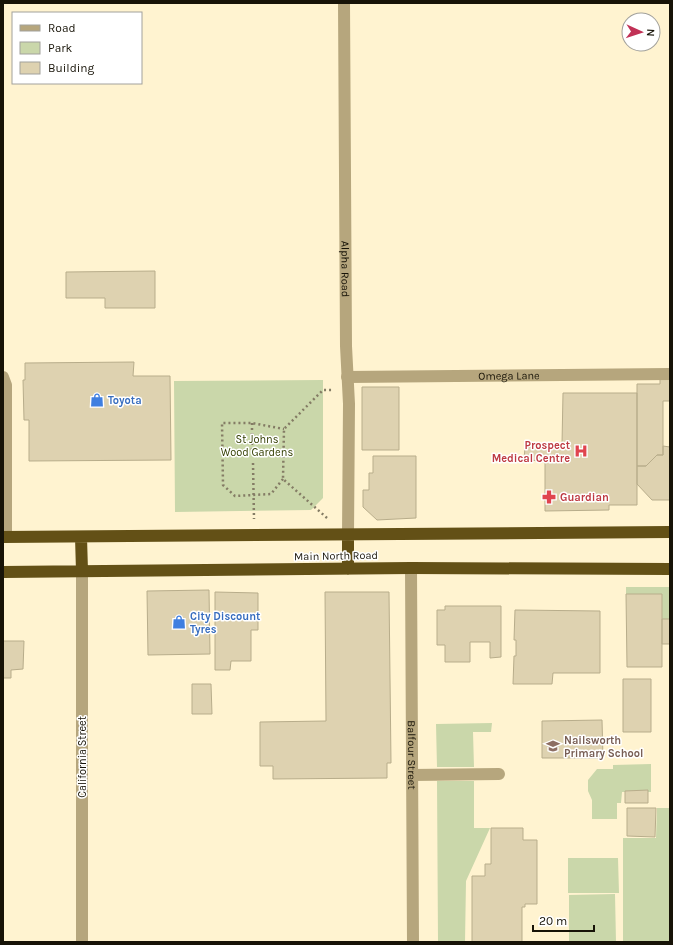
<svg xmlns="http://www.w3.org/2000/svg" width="673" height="945" viewBox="0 0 673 945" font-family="Karla,sans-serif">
<rect width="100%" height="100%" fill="#fff3d0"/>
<path fill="#cad7aa" d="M323,380V498L311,510L175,512L174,381Z
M626,587H670V619H662V594H626Z
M492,723L491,732H473L474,767H437L436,724Z
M651,764V792H622L621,803H617V819H592V800L588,791V780L597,769H613V765Z
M437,781H474V828H490L466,881L465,942H438Z
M657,808H670V942H623V838H656Z
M568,858H618L619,893H568Z
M615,894L616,942H569V895Z"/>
<path fill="#ded2b0" stroke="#b8ad8b" d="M155,271V308H105V298H66V272Z
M134,362L133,376H170L171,460L29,461V420H24L23,380H25V363Z
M660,379H670V401H663V455H657L646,466H637V384H660Z
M362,387H399V450H362Z
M563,393H637V505H609V510L545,511V462L524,459L525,448L545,445L562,444Z
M663,446L670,447V500H652L637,484V466H646L657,455H663Z
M373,456H416V518L377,520L363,507V490H369V473H373Z
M209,590L210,654L148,655L147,591Z
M215,592L258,593V630H251V661H231L230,670H215Z
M325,592H389L391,763H387V778L273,779V766H260V722L326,721Z
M626,594H662V667H627Z
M445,606H501V657L490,658V642H470V662H445V645H437V610H445Z
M515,610L600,611V673H553L552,684H513L514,656H516V640H514Z
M662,619H670V644H662Z
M3,641H24L23,669L11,670V678H3Z
M623,679H651V732H623Z
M192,684H211L212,714H192Z
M602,720L603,758H542V721Z
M648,790V803H625V791Z
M627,808H656L655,837L627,836Z
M491,828H523V840H537V904H525V907H522V942H472V876H485V864H491Z"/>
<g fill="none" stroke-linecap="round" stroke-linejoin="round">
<path stroke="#847c65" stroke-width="2.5" stroke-dasharray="2 3" stroke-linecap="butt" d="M252,423V452
M253,463L254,519
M283,479L271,494L235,496L223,485L222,423H252L284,429
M327,518L283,479L284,429L323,390H333"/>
<g stroke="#b6a67d" stroke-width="12">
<path id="s1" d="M344,3L346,346L349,404L348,535"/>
<path d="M3,377L6,385V537"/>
<path id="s2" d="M347,377L670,374"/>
<path id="s3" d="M411,568L413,942"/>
<path d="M82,571V942"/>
<path d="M412,775L499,774"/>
</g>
<path stroke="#635016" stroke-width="12" d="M348,535V569
M3,537L670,532
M81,537L82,571
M3,572L411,568L670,569"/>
</g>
<defs>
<g id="shop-bare" transform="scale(1.08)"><path d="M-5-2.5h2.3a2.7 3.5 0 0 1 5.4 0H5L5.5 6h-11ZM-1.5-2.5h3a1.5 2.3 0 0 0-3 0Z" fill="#3f7fe0" stroke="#fff" stroke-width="2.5" paint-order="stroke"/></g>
<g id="hospital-bare" transform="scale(1.08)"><path d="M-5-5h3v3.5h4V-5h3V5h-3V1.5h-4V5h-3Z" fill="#e0444e" stroke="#fff" stroke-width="2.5" paint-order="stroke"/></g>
<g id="pharmacy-bare" transform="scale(1.08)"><path d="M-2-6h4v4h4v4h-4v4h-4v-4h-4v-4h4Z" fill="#e0444e" stroke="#fff" stroke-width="2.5" paint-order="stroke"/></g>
<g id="school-bare" transform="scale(1.08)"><path d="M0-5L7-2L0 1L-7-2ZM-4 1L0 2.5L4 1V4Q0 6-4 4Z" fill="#8d6e63" stroke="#fff" stroke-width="2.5" paint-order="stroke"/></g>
</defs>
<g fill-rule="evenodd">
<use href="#shop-bare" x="97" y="400"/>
<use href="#hospital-bare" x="581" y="451"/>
<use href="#pharmacy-bare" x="549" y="497"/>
<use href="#shop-bare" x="179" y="622"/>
<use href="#school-bare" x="553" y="746"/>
</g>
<g text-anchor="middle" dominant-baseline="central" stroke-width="3" stroke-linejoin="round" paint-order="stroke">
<g font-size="11" fill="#171307" stroke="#fff">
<text stroke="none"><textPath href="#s1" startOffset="266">Alpha Road</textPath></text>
<text stroke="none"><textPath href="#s2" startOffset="162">Omega Lane</textPath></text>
<text transform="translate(336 556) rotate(-1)">Main North Road</text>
<text stroke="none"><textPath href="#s3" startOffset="187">Balfour Street</textPath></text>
<text transform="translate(82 757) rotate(-90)">California Street</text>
</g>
<g font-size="11" font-weight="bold" fill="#366cbe" stroke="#fff" text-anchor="start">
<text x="108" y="400">Toyota</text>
<text x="190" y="616">City Discount<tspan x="190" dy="13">Tyres</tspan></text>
</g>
<g font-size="11" fill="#333e01" stroke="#fff">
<text x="257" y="439">St Johns<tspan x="257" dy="13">Wood Gardens</tspan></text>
</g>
<g font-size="11" font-weight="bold" fill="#be3a42" stroke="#fff" text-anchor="end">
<text x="570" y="445">Prospect<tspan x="570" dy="13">Medical Centre</tspan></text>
<text x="560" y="497" text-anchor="start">Guardian</text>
</g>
<g font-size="11" font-weight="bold" fill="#785e54" stroke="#fff" text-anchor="start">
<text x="564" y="740">Nailsworth<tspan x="564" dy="13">Primary School</tspan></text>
</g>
</g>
<rect width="673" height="945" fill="none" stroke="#171307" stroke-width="8"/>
<rect x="12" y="12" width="130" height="72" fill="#ffffff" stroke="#a2a19c"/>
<rect x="20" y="25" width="20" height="6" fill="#b6a67d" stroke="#a2a19c"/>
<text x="48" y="32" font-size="12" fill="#171307">Road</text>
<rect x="20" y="42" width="20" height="12" fill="#cad7aa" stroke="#a2a19c"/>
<text x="48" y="52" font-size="12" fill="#171307">Park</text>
<rect x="20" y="62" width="20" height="12" fill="#ded2b0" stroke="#a2a19c"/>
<text x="48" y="72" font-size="12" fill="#171307">Building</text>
<g transform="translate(641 32) rotate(93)"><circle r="19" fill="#ffffff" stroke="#a2a19c"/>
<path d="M0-3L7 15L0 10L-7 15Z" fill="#c13156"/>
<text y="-6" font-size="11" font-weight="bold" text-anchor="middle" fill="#171307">N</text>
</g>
<path d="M533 925v6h61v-6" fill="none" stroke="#171307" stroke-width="2"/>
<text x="539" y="925" font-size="12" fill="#171307" stroke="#ffffff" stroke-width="3" paint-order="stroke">20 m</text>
</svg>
